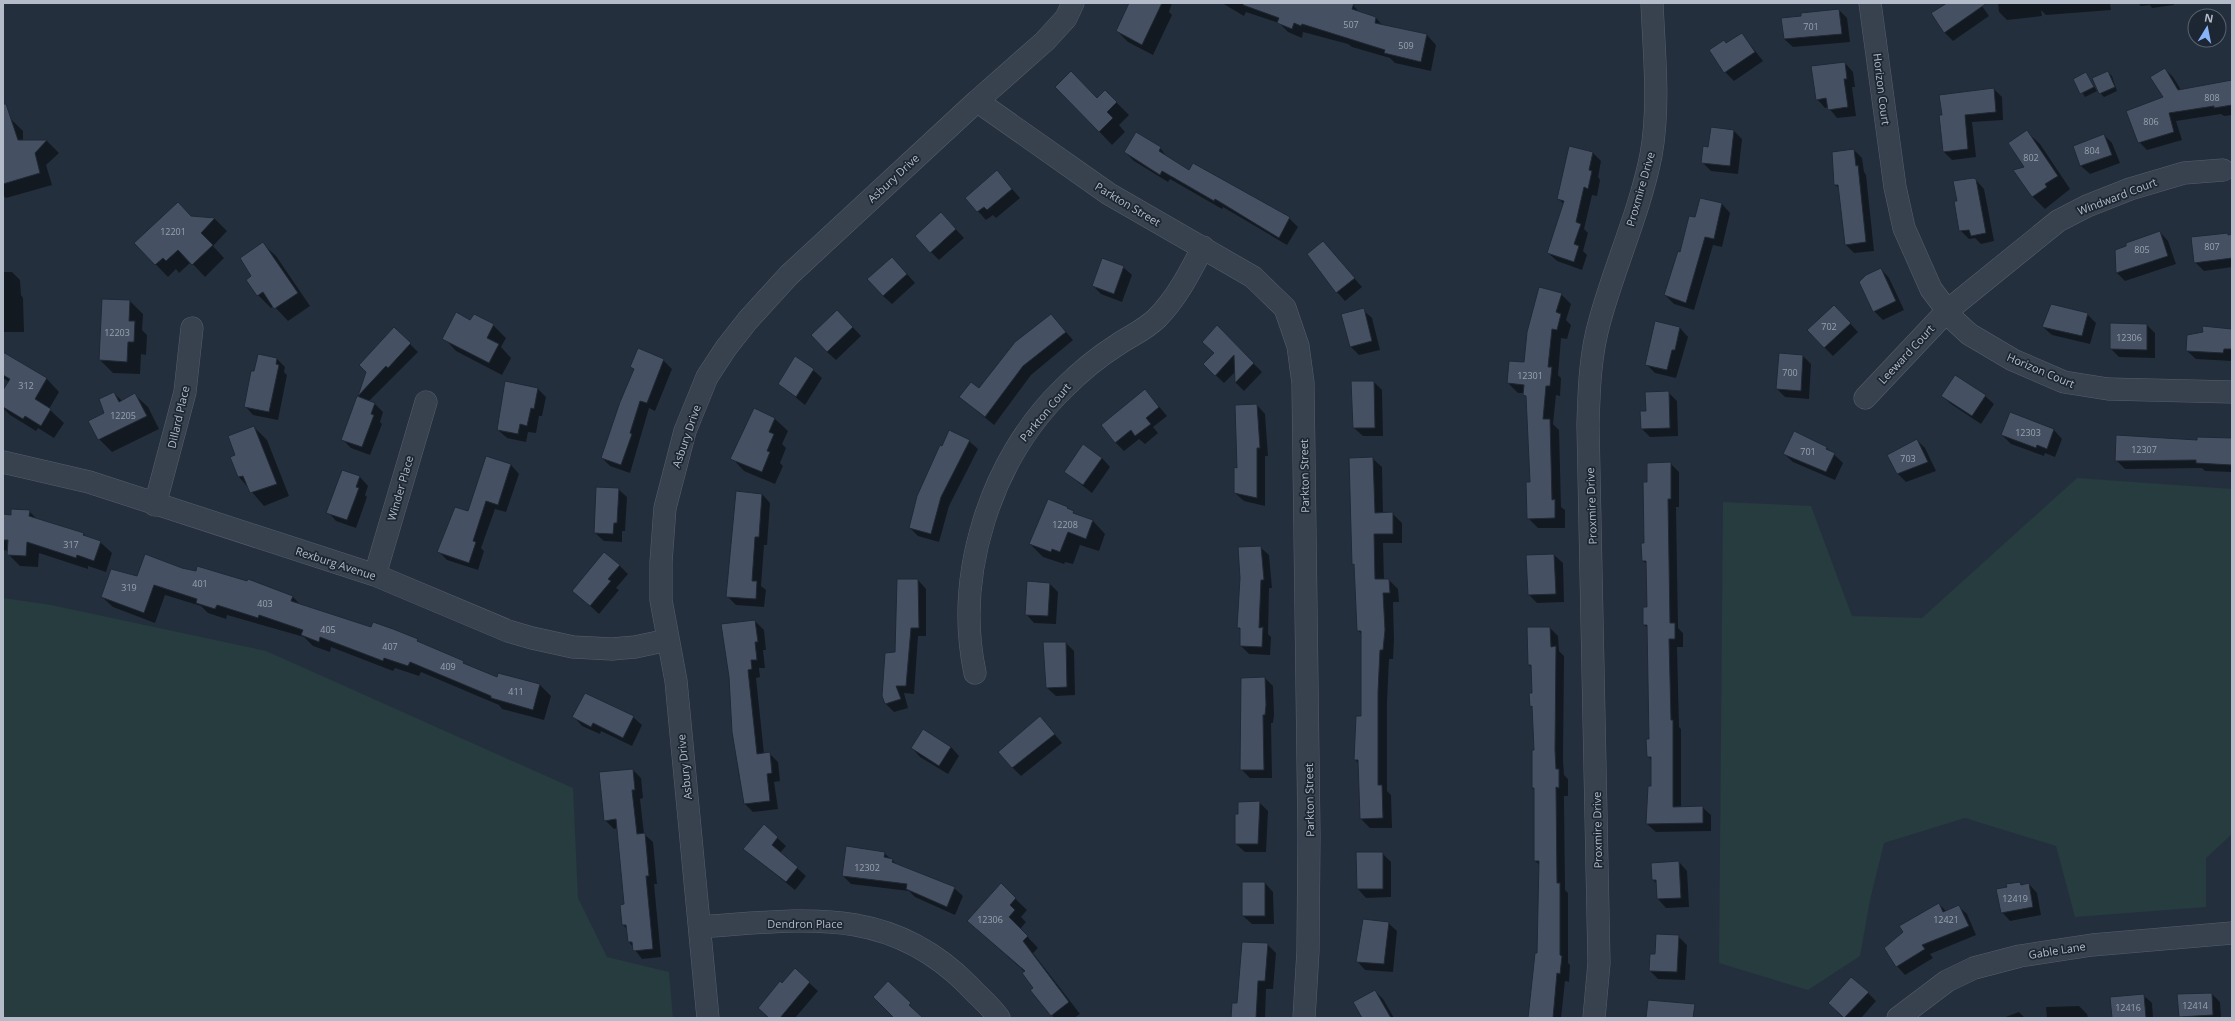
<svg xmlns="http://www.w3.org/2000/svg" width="2235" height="1021" viewBox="0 0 2235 1021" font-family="'Open Sans',sans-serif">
<rect width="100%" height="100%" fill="#242f3e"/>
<path fill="#263c3f" d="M2077,478L2232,489V834L2206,858V907L2075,917L2056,846L1965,818L1884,843L1870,900L1860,956L1808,990L1719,963L1723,502L1811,506L1852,616L1922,618Z
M3,598L51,605L266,651L573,788L578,898L607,957L669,972L673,1018H3Z"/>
<path fill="#0007" d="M1127,3H1172L1169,12L1172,15L1153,55L1128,42L1117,31L1129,5Z
M1222,3H1344L1353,5L1360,13L1376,18L1383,26L1427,35L1436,45L1431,71L1395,63L1390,58L1352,47L1348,44L1303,32L1302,38L1288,32L1279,23L1246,12L1244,16Z
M1949,3H1980L1989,16L1953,41L1945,33L1933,14Z
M1998,3H2110L2111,10L2046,15L2041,10L2042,16L2007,20L1999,12Z
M2138,3H2173L2174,5L2152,8L2150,5L2141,6Z
M1839,10L1847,18L1850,42L1793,47L1784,39L1802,16Z
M1742,34L1763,61L1734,81L1725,72L1710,50L1727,44Z
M1845,63L1853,72L1855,87H1852L1856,116L1837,118L1828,107L1825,108L1817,99Z
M2165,69L2173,77L2181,90L2232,81V115L2224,116L2221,114L2176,121L2182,140L2147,150L2139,142L2165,98Z
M2108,72L2112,76L2117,91L2104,97L2100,93Z
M2086,73L2097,91L2085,97L2074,79Z
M1057,87L1097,99L1105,91L1129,115L1119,125L1125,132L1112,145Z
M1994,89L2002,97L2003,120L1972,122L1976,157L1952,160L1944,152L1940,116Z
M11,119L23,131V141H47L59,153L46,165L52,185L6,198L3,195V121Z
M1712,128L1734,131L1742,139L1738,174L1711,171L1702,162L1709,148Z
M2027,132L2040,144L2070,189L2045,209L2032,196L2026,168Z
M1136,134L1160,148L1168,158L1190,171L1289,218L1298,227L1287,245L1223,207L1222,209L1170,179L1168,182L1134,161L1125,152Z
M2104,135L2112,143L2120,163L2090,174L2081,166L2074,146Z
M1570,148L1593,153L1601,161L1598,177L1600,180L1597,196L1592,195L1584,229L1588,233L1583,251L1587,255L1582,270L1557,261L1548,253L1564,204L1558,199Z
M1854,150L1862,158L1864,172L1866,175L1874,251L1854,253L1846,245L1839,188L1835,185Z
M997,172L1020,198L996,218L993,215L986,220L966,198Z
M1976,180L1984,189L1994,241L1981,244L1975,238L1969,239L1960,230L1958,201Z
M1700,199L1722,204L1730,213L1722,247L1713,245L1694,310L1674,304L1665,295L1696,218Z
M192,217L215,219L227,231L213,246L224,258L205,277L191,262L179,273L176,269L168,277L135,243Z
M949,222L964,238L939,260L931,252Z
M2160,232L2168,241L2176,264L2125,281L2117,273L2116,250Z
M2227,234L2232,238V267L2204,271L2195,262Z
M1323,243L1362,287L1345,301L1337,292Z
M263,244L276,256L310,306L288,321L274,306L271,308L258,295L253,276Z
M900,266L915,283L892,304L883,296Z
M1123,267L1132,275L1122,302L1101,294L1093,286Z
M1881,269L1889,278L1904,310L1883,320L1874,311L1860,282Z
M3,272H12L20,280L21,295L23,298L24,332H3Z
M1561,294L1571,304L1566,320L1571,325L1567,339L1561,338L1558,375L1561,378L1560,396L1556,395L1553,424L1559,430L1561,507L1565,510V528H1538L1528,518L1531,483L1527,398L1524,393H1518L1508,383L1525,363Z
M103,300L130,301L143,314L142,330L147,335L146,355L141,354L140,374L113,373L100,360Z
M1363,310L1372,318L1380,350L1359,355L1351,347Z
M2087,314L2096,323L2090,344L2052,335L2043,327Z
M1051,315L1073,340L1031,375L994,425L960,397L979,390Z
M1842,315L1858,332L1833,356L1824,347Z
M846,320L861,336L836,360L827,352Z
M471,322L493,325L506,338L501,347L511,358L502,375L456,351L444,338Z
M1656,322L1680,328L1688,337L1676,378L1655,373L1646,364Z
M2147,325L2155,333V358L2119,357L2111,349Z
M1217,327L1262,372L1244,391L1236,383V371L1224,383L1204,364L1215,353Z
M2232,329V361L2196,359L2187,351Z
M410,344L418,352L369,401L375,404L383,412L380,422L382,424L370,455L351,448L343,440L362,399L359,396L367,372Z
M3,353L47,379L59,392L49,409L64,423L54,438L38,428L36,431L10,415L3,408V392L9,382L3,378Z
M1803,356L1811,364L1809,399L1785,397L1777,389Z
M277,359L285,367L284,372L287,375L278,420L253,415L245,406L255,372Z
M663,360L672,369L655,411L649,408L630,473L610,466L602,458L634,370L631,367Z
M813,370L822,378L805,405L779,384Z
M1374,382L1382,390L1383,436H1363L1354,428Z
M538,389L546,397L542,416H539L536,433L528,432L526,442L507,438L498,430Z
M1145,390L1167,416L1153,427L1158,433L1145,444L1139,439L1124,451L1115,442Z
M1668,392L1677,401L1678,436L1650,437L1642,429L1647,412Z
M114,393L122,401L135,395L148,407L159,429L112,452L99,439Z
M1942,396H1985L1994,404L1981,424L1951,404Z
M1257,405L1265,414L1268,456H1265V506L1244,501L1235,493L1238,468Z
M754,410L775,419L788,431L782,444L786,448L780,463L783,466L775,484L744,471L732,458Z
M2011,413L2054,430L2062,439L2055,457L2045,453L2044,456L2011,444L2002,435Z
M254,427L267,440L289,496L264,506L239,477L232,457L237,456Z
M2232,439V472L2205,471L2202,468L2125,469L2116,460Z
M1917,440L1925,448L1936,471L1906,482L1898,474L1889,455Z
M969,441L978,449L949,506L939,542L918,536L910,528L942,447Z
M1827,448L1843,463L1835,480L1793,462L1784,454Z
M487,457L511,465L519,474L506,512L495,509L481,548L484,551L478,570L447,560L438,551L468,512Z
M1102,458L1110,467L1092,493L1065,472Z
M1372,458L1382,467L1383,514L1392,513L1402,523V543H1383L1384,580H1389L1398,589L1399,602H1393L1394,640L1393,659H1389L1387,702V791L1391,795L1392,828H1370L1361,819L1359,764L1355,760L1362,717V635L1358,630L1355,566L1353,564Z
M1670,463L1679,472V507H1676L1678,628L1683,633V647H1677L1679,727L1681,729V808L1702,807L1711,815V831L1656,832L1647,824L1652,787V761L1648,756L1650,740L1648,628L1644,625L1648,608V565L1643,561L1648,483Z
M342,471L360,477L368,486L365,495L367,497L356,528L336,521L328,512Z
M618,489L627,497L625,531H622V542L604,541L595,533Z
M762,494L770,503L767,545H764L761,586L766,590L764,607L736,605L727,596Z
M1048,500L1068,508L1078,516L1093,521L1105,534L1099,551L1080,545L1073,564L1065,562L1064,564L1043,557L1030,544Z
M29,511L38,520L84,534L88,538L100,542L112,553L106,572L88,566V569L39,553L38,567L20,566L8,554L9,551L3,550V515L12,516Z
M1260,547L1269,555L1272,588H1269L1268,634L1271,637L1270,655L1249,654L1241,646V630L1238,628Z
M1554,555L1563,563L1564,602L1537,603L1529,595L1527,556Z
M619,565L628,574L616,588L619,590L599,614L574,591Z
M182,569L293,597L302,606L372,629L417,640L423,645L497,678L499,674L540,685L551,696L544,720L502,709L499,705L421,672L419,676L395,668L393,671L331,647L330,652L313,646L304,637L227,615L226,619L208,613L201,606L165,595L155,623L113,607L102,597L137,578Z
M918,580L926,589V636H918L914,694L904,693L908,708L894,712L886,704L883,696Z
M1050,584L1058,592L1056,624L1034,623L1026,614Z
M755,621L764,630L766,650H763L765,668H759L760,677L756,678L764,754L769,753L778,762L780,781L774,782L778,809L753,812L744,803L742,780L739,777L730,700H732Z
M1550,628L1558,636L1559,651L1564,656L1563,760L1564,775L1568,779V796H1564L1565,890L1568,893V963L1570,965L1569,982L1565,981L1561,1018H1529L1538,954L1540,865L1535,861V790L1532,788L1535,752L1533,709L1531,706L1533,694L1532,668L1529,665Z
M1066,643L1074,651L1075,695L1056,696L1047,688Z
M1265,678L1273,686L1274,714L1273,723H1271L1272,778H1250L1241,769Z
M574,717H633L642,725L632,746L601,731L600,734L582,726Z
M1040,717L1062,743L1021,776L1012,767Z
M951,747L959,756L948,774L920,757L912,748Z
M633,770L641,778L643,798L640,799L644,834L653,842L657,884H654L661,957L642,959L629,942L627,929L623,925L625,905L618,828L614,829L605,820Z
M1259,802L1268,811L1266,852H1245L1236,844L1239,815Z
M764,826L786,846L780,853L806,876L795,890L744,849Z
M884,853L899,866L954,888L963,896L955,915L915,897L909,891L851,884L843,876Z
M1357,853H1382L1391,862V897L1366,898L1358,889Z
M1679,862L1687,871L1689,907L1666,908L1658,899L1657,884L1652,879Z
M1265,883L1273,892L1274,924H1252L1243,916Z
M2020,883L2023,886L2029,884L2037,893L2041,915L2010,921L2002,912Z
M1001,885L1027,910L1021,917L1026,922L1020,929L1038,948L1033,953L1080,1014L1074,1018H1054L1025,972L968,921Z
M1939,904L1946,911L1958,906L1967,914L1976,935L1930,954L1933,958L1905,975L1897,966Z
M1388,923L1397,931L1393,972L1365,970L1357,961Z
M1678,936L1687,945L1685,980L1658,979L1650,971L1656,955Z
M1267,944L1276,953L1273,989H1266L1265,1018H1232Z
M795,970L818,991L795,1018H769L782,984Z
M1375,991L1383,999L1394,1018H1363Z
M1868,993L1876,1001L1861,1018H1844L1837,1012Z
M2212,994L2220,1002L2221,1018L2180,1017L2178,995Z
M2143,995L2152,1003L2153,1018H2113Z
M2079,1006L2087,1014L2088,1018H2047L2046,1007Z
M2019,1012L2025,1018H2003Z"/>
<path fill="#455162" stroke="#1f2835" d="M1129,3H1162L1142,45L1116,31Z
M1243,3H1354L1352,9L1376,17L1375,23L1427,34L1421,62L1384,53L1385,50L1302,24L1301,26L1294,23L1292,29L1277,23L1279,18L1243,5Z
M1947,3H1987L1944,33L1931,13Z
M1839,9L1842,34L1784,39L1781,18L1801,16V13Z
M1742,33L1755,52L1724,73L1709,50L1724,40L1726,43Z
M1845,62L1847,79H1844L1848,107L1828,110L1826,98L1816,100L1811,66Z
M2165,68L2178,90L2232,80V105L2214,108V106L2169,113L2174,132L2138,143L2126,111L2163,97L2150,77Z
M1071,71L1097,98L1105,90L1117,102L1107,112L1113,118L1099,132L1055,87Z
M2108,71L2115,87L2099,94L2092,78Z
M2086,72L2094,87L2080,94L2073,79Z
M1994,88L1996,112L1965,115L1968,149L1943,152L1939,115H1942L1939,95Z
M3,104H6L18,140H47L35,153L40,173L3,184Z
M1711,127L1734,130L1730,166L1701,163L1703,146L1708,147Z
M2027,130L2058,176L2045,184L2047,187L2032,197L2013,170L2024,167L2008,143Z
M1136,132L1161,147L1159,151L1189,170L1193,163L1290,217L1279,238L1215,199L1214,201L1162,171L1160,175L1124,152Z
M2104,134L2112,155L2080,166L2073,146Z
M1569,146L1593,152L1589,170L1592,171L1588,189L1584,187L1576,222L1581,224L1574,244L1579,246L1574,262L1547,253L1564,201L1557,199Z
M1854,149L1856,166L1858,165L1866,242L1845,245L1838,185H1834L1832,152Z
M997,170L1012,189L987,210L984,207L977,212L965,198Z
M1973,178L1976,179L1986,233L1971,236L1969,230L1959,231L1954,201H1957L1953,181Z
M1700,198L1722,203L1714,239L1705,237L1686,303L1664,295L1678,251L1680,252L1689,216L1695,217Z
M178,202L191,216L215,218L201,233L213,245L192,265L178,250L166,261L163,258L155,265L134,243Z
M941,212L956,229L930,253L915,236Z
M2160,231L2168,256L2116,273L2115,250L2126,246V243Z
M2228,233V235L2232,234V258L2194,263L2191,237Z
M1323,241L1355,278L1336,293L1307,254Z
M263,242L298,293L274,309L263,292L257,296L246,280L251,276L240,258Z
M892,257L907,274L883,296L867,279Z
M1102,258L1124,266L1114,294L1092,286Z
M1881,268L1896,301L1873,312L1859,282L1866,275Z
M1539,287L1562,293L1556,312L1561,314L1557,330L1552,329L1548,367H1552L1550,386H1546L1543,419H1550L1552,500L1555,499V518L1527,519L1526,482H1530L1526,396L1523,395L1524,385L1507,383L1509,361L1524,362L1527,332Z
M102,299L130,300L129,321H135L134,342H128L127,362L99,360Z
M2051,304L2088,313L2082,336L2042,327Z
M1834,305L1851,323L1824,348L1807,330Z
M1364,308L1372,341L1350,347L1341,314Z
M837,310L853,327L827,352L811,335Z
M456,312L470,320L474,314L494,324L487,338L499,344L489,363L442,339Z
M1051,314L1066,332L1023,366L985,417L959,397L971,382L979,388L1015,342Z
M1655,321L1680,327L1675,350H1672L1667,370L1645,365Z
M2110,323L2147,324V350L2110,349Z
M1217,325L1254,363L1235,383L1234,355L1215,376L1203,364L1214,353L1202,342Z
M2202,326L2232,329V349H2224L2223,353L2186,351L2187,335L2203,332Z
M394,327L411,343L388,368L386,366L358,396L366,372L359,365Z
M638,348L664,359L647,403L640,401L630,433L632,434L621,465L601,458L620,402L634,369L630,367Z
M3,352L47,378L35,399L51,409L41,426L25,416L23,419L3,407V390L10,379L3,375Z
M1779,353L1803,355L1801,391L1776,389Z
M258,354L277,358L276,364L279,365L269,412L244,407L251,371H254Z
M795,356L814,369L796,397L778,384Z
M1955,375L1986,395L1972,416L1941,396Z
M505,381L538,388L534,409L531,408L527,426L520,424L518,434L497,430Z
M1351,381H1374L1375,428H1353Z
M1145,389L1159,407L1146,418L1151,424L1135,436L1131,430L1115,443L1101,425Z
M1669,391L1670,428L1641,429L1640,411H1646L1645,392Z
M114,392L119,402L135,393L147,416L98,440L88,421L104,413L99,399Z
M357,396L375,403L371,414L374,415L362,447L341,440Z
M1257,404L1260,448H1257V498L1234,493V467L1237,468L1235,405Z
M754,408L775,418L769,432L774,434L767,451L770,452L762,472L730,459Z
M2010,412L2054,429L2047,449L2037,445L2036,448L2001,435Z
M254,426L277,484L250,493L243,476L238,477L230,457L235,455L228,436Z
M949,430L970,440L941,497L931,534L909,528L917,496L940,445L942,446Z
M1794,431L1827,447L1826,449L1835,453L1826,472L1783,454Z
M2116,435L2197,440V437L2232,438V465L2196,463V460L2115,461Z
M1917,439L1928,462L1897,474L1887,455Z
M1083,444L1102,458L1083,485L1064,472Z
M486,456L511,464L498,505L486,501L473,541L476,542L469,563L437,552L455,507L468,511Z
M1373,457L1375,513L1393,512V534H1374L1375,579H1389L1390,593H1383L1385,630L1383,650H1380L1378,692V785H1382L1383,818L1360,819L1358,760H1354L1356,716H1361V631H1357L1354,564L1352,565L1349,458Z
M1671,462V499H1668L1670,623H1675V639H1669L1671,720H1673V807L1703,806V823L1646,824L1648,786H1651V757H1647L1646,739H1649L1647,625H1643V607H1647L1646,561H1642L1641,543H1644L1643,482H1647V463Z
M342,470L360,476L356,487L359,488L347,520L326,513Z
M596,487L619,488L617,523H614L613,534L594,533Z
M736,491L762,494L759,537H755L752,581H757L756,599L726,597Z
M1048,499L1068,507L1067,508L1074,511L1073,513L1093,520L1086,539L1068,532L1060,552L1052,549L1051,552L1029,544Z
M11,509L30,510L29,516L84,533L83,535L101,541L94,561L77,555L76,558L27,542L26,556L7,555L8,540H3V514L11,515Z
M1261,546L1264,580H1261L1259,628L1263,627L1262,647L1240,646V628H1237L1240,578L1238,547Z
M604,552L620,565L608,579L611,581L590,606L572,591Z
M145,554L182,568L196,571L197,566L247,581L248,579L293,596L291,601L371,627L373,622L393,629L418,639L417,641L464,661L463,663L497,677L498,673L540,684L533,710L491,698V696L410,662L408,666L384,658L383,661L320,637L319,642L301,635L303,630L259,615L258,618L217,605L215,609L196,603L197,599L154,585L144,613L101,597L111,569L137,576Z
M1554,554L1556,594L1528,595L1526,555Z
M897,579H918L919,628H911L906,686H896L901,699L885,704L882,696L885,653L895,652Z
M1027,581L1050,583L1048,616L1025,615Z
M755,620L758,642H755L757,660H751L752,669L748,670L757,754L770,752L772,773L767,774L770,801L744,804L732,732L729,677L721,624Z
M1527,627H1550L1551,647L1556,646L1555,750L1556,769H1559V788L1556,787L1557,883H1560V955L1562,956L1560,974L1557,973L1553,1018H1528L1535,953H1537L1539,861H1534V788H1532V750H1534L1532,706L1530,707L1529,693H1532L1531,665H1528Z
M1043,642H1066L1067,687L1046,688Z
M1265,677L1266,705L1265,715H1263L1264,770H1240L1241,678Z
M585,693L634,716L623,738L593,723L591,727L572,717Z
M1040,716L1055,734L1012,768L998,752Z
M923,729L951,747L939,766L911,748Z
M633,769L635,790H632L637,834L645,833L649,876H646L653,949L633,951L632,942H628L626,925H622L620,905L624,904L616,819L604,821L599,772Z
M1260,801L1258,844H1235V814H1238V802Z
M764,824L778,837L772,845L798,867L786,882L743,849Z
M846,846L885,852L884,857L893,859L892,862L955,887L947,907L906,889L907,884L842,876Z
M1356,852H1383V889H1357Z
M1679,861L1681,898L1657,899L1656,880H1652L1651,863Z
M1242,882H1265V916H1242Z
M2020,882L2021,885L2029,883L2033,907L2001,913L1996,889L2007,887L2006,884Z
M1001,883L1016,898L1010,905L1015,910L1009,917L1028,936L1023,941L1069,1002L1051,1016L1030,990L1033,988L1022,973L1025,971L967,921Z
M1939,903L1943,912L1959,905L1969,926L1922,945L1925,949L1896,967L1884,948L1903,932L1899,926Z
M1363,919L1389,922L1384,964L1356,962Z
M1656,934L1679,935L1677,972L1649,971L1650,954H1655Z
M1242,942L1268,943L1265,981H1258L1256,1018H1231L1232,1003H1237Z
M795,968L810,982L780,1018H769L758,1008L780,981L782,983Z
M1851,977L1869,992L1844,1018L1828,1003Z
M888,981L911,1003L909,1005L923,1018H894L873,997Z
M1375,990L1391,1018H1362L1353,1002Z
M2212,993L2213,1015L2179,1017L2177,994Z
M2144,994L2146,1018H2112L2110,997Z
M1648,1000L1695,1004L1693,1018H1646Z"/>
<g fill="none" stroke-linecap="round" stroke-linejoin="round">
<g stroke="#565f6c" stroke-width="23">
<path id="minor" d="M1870,3L1895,187L1904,228L1931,289L1955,321L1969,334L2013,360L2064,382L2108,389L2232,392
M977,101L1109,194L1253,277L1285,308L1298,346L1303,383L1309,835L1308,951L1304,1018
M1865,398L1947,311L2058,221L2087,206L2130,189L2184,173L2223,170
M3,462L89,482L375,575L508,631L532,638L573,647L612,649L635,647L668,640
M155,505L185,392L192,328
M375,575L426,402
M975,673C954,574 991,459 1063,389C1079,373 1098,357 1117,345C1130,336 1145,330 1157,318C1177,298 1190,272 1203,247
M700,927C802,920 888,904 968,985C978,996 990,1005 999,1018
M708,1018L676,681L661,600V562L665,508L685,431L707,377L726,348L748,320L789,275L977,101L1045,41L1066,18L1073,3
M1594,1018L1599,963L1588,425C1589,390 1590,354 1600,320C1615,265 1640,211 1651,155C1660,106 1654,53 1652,3
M1898,1018L1947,981L1974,968L2020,956L2092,945L2232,933"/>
</g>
<use href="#minor" stroke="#38414e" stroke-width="22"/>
</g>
<g text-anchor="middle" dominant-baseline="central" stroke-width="3.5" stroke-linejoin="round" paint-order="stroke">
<g font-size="9" fill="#98a1af">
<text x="1351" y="24">507</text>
<text x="1811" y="26">701</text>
<text x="1406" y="45">509</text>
<text x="2212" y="97">808</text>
<text x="2151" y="121">806</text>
<text x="2092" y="150">804</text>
<text x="2031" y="157">802</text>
<text x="173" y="231">12201</text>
<text x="2212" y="246">807</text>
<text x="2142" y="249">805</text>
<text x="1829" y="326">702</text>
<text x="117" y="332">12203</text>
<text x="2129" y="337">12306</text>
<text x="1790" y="372">700</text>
<text x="1530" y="375">12301</text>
<text x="26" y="385">312</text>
<text x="123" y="415">12205</text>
<text x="2028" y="432">12303</text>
<text x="2144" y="449">12307</text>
<text x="1808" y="451">701</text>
<text x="1908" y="458">703</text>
<text x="1065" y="524">12208</text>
<text x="71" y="544">317</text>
<text x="200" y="583">401</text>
<text x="129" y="587">319</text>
<text x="265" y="603">403</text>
<text x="328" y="629">405</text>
<text x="390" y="646">407</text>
<text x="448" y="666">409</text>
<text x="516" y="691">411</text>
<text x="867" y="867">12302</text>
<text x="2015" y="898">12419</text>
<text x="990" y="919">12306</text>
<text x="1946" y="919">12421</text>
<text x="2195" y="1005">12414</text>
<text x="2128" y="1007">12416</text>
</g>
<g font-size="11" fill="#b4bcc9" stroke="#1d2633">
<text transform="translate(1882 89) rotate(83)">Horizon Court</text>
<text transform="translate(893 178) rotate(-43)">Asbury Drive</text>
<text transform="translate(1640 189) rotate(-74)">Proxmire Drive</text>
<text transform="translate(2117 196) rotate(-21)">Windward Court</text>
<text transform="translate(1128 204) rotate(31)">Parkton Street</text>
<text transform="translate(1906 354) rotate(-47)">Leeward Court</text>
<text transform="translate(2041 370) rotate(23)">Horizon Court</text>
<text transform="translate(1045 412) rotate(-50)">Parkton Court</text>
<text transform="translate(178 417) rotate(-77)">Dillard Place</text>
<text transform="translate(686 436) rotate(-71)">Asbury Drive</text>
<text transform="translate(1304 476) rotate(-91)">Parkton Street</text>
<text transform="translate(400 488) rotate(-74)">Winder Place</text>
<text transform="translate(1591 506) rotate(-92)">Proxmire Drive</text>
<text transform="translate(336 563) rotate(18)">Rexburg Avenue</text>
<text transform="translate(684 767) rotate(-96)">Asbury Drive</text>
<text transform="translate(1309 800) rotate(-91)">Parkton Street</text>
<text transform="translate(1597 830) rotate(-91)">Proxmire Drive</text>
<text x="805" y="923">Dendron Place</text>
<text transform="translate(2057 950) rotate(-9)">Gable Lane</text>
</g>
</g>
<rect width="2235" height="1021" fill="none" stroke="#b4bcc9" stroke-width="8"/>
<g transform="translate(2207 28) rotate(10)"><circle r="19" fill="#1d2633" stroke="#59626f"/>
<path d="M0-3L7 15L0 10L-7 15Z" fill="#8ab4f8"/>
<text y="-6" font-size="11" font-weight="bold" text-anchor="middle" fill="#b4bcc9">N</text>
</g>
</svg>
